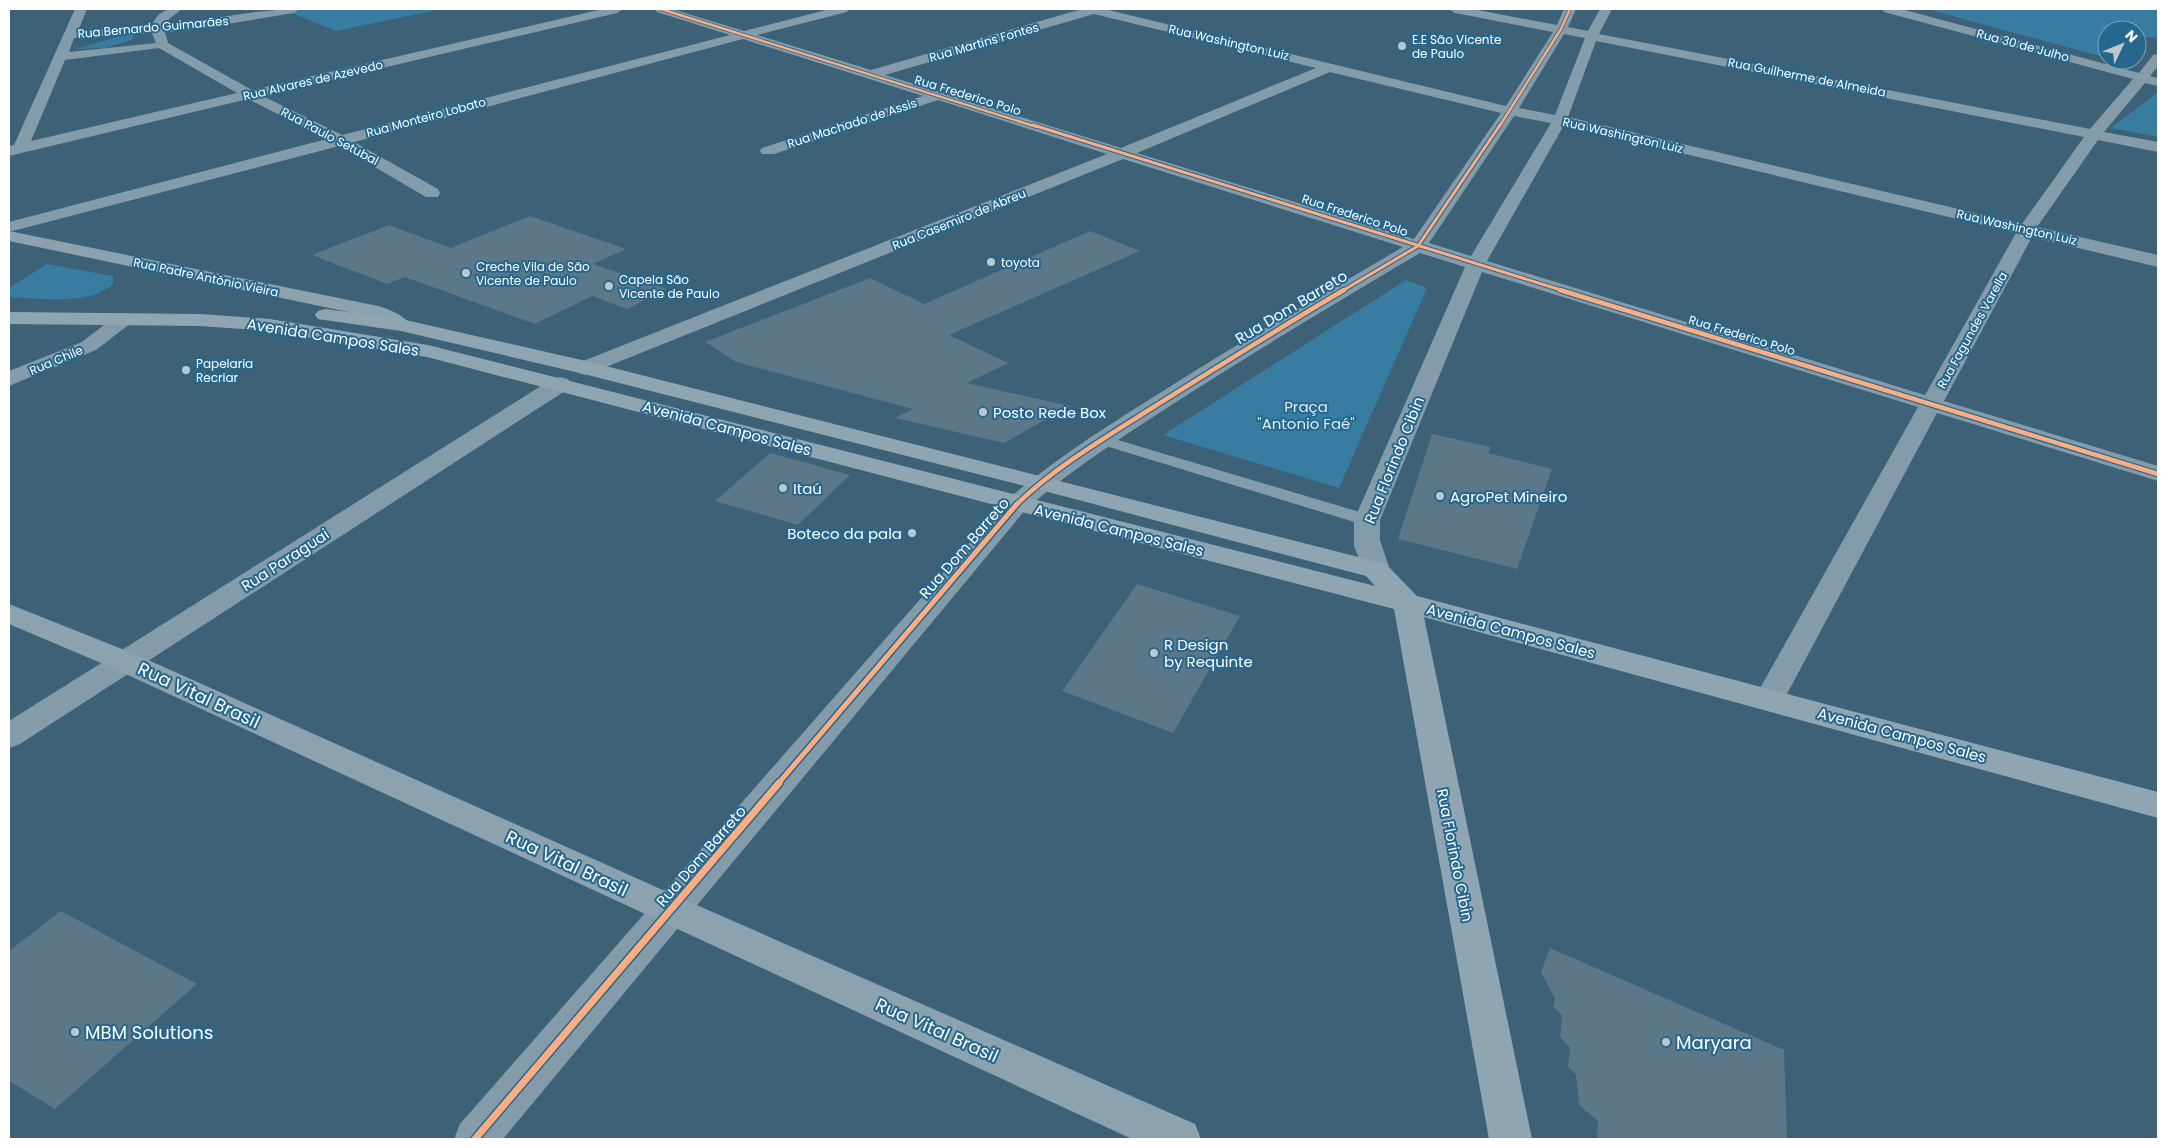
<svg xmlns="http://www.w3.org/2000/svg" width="2167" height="1148" viewBox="0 0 2167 1148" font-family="Poppins,sans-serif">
<rect width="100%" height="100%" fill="#3d6176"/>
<path fill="#387da1" d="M298,9H442L336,31L287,11Z
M1927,9H2158V38L2145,37L2137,44V30H2107V58Z
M134,32L132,40L104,48L76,49Z
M2158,92V137L2111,128Z
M47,264L113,276V284C91,306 37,298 9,297V288Z
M1406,280L1427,288L1339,488L1163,435Z"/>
<path fill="#5b7788" d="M530,216L626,249L593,264L667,289L627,309L592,296L535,324L405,277L387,284L312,255L389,225L451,248Z
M1090,231L1140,251L949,335L1008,363L967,383L1070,406L1004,443L895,418L913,409L736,362L705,342L870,278L924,304Z
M1432,434L1491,447L1488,453L1552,469L1517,569L1398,539Z
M770,453L850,475L798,525L715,501Z
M1137,584L1240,616L1173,733L1062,691Z
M61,911L197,984L55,1109L9,1081V951Z
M1550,948L1784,1050L1787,1139H1597L1598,1121L1579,1105L1576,1075L1568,1067L1570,1048L1560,1037L1562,1015L1553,1007L1555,999L1541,972Z"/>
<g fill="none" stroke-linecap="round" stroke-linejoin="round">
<path fill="#849caa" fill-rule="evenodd" d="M1101,435L1373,516L1375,520L1373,524H1361L1096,443L1093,440L1096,437Z"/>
<path fill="#849caa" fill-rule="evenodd" d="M75,9H87L78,31L152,25C158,11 168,8 182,9L169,19L165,24C210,21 254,9 300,9L294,13L191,30L165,32L168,43L252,90L603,9H623L617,13L263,96L342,135L730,35L657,12L655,9H672L744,31L830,9H849L847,12L757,35L871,70L1082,9H1104L1506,106L1553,32L1455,13L1449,9H1472L1557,25L1564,9H1576L1568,27L1588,31L1600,9H1612L1599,34L2090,129L2133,79L1884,12L1882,9H1901L2139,73L2153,55L2158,54V66L2150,76L2158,78V86L2145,83L2104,132L2158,142V152L2098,140L2037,227L2158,255V267L2032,237L1944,401L2158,466V481L1937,413L1780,707L1769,710L1758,707L1754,699L1918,407L1482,272L1380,520V540L1390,570L1386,576L1376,579L1366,576L1354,546V520L1465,267L1420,253C1342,299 1264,346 1187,395C1131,431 1076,466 1026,509L503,1139H454L460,1124L1008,499C1059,456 1115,421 1171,386C1247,338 1325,293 1403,247L1123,159L586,375L578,373L575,368L578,363L1107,154L938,100L774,154H762L760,151L762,148L923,96L743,39L354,142L438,189L440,193L438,197H426L339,146L9,232V222L327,139L248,99L9,156V146L14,145ZM1094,14L1316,68L1121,148L885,75ZM152,33L156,43L69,52L74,38ZM1564,34L1585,38L1555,115L1519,108ZM1596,41L2084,137L2022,224L1568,117ZM159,48L237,93L31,141L65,60ZM1330,72L1501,113L1414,239L1137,153ZM1514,116L1551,123L1471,256L1429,243ZM1564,125L2016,233L1925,395L1487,261Z
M124,313L131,315L134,319L131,323L96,350L9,386V371L82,342L117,315Z
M560,377L568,379L571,384L568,389L20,744L9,748V721L552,379Z"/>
<path fill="#8ca2af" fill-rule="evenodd" d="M9,231L378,306C389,309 405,316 411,325L408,329C394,333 383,324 372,317L9,241Z
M9,604L137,655L683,899L1195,1124L1201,1139H1132L115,669L9,624Z"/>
<path fill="#90a5b2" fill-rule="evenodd" d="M325,309L401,319L586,361L1386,564L1417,596L2158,792V818L1424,617L1532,1139H1489L1394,609L427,357L270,331L200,326L9,324V312L200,314L270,319L428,345L1375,586L1366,576L1033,488L584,374L401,331L318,319L315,315L318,311Z"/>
<g stroke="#26678d" stroke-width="4">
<path id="cycleway-far4" d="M661,9L1037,127
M1499,127L1561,29L1570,9"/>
</g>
<g stroke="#26678d" stroke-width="5">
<path id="cycleway-far3" d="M1033,125L1564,291
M1342,291L1418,246L1500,125"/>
</g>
<g stroke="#26678d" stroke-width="7">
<path id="cycleway-far2" d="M1560,290L2158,474
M1016,505C1055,467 1106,437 1152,408C1216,368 1279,328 1344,290"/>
</g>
<g stroke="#26678d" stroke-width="8">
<path id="cycleway-far1" d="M777,785L1017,504"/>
</g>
<g stroke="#26678d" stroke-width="10">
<path id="cycleway" d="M475,1139L779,783"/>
</g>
<use href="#cycleway-far4" stroke="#ffac80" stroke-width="2.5"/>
<use href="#cycleway-far3" stroke="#ffac80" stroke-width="3"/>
<use href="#cycleway-far2" stroke="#ffac80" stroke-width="4.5"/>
<use href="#cycleway-far1" stroke="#ffac80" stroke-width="5"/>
<use href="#cycleway" stroke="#ffac80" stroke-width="7"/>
</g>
<g fill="#bbc8cf" stroke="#26678d" stroke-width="2">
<circle cx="1402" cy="46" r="5"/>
<circle cx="991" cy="262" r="5"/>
<circle cx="466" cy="273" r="5"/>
<circle cx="609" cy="286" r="5"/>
<circle cx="186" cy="370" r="5"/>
<circle cx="983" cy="412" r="5"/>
<circle cx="783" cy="488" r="5"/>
<circle cx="1440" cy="496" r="5"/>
<circle cx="912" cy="533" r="5"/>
<circle cx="1154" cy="653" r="5"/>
<circle cx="75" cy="1032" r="5"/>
<circle cx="1666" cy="1042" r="5"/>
</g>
<g text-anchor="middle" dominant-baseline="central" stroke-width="4" stroke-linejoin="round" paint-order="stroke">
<g font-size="12" fill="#fff" stroke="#26678d">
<text transform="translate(153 27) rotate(-5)">Rua Bernardo Guimarães</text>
<text transform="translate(984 42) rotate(-16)">Rua Martins Fontes</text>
<text transform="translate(1229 42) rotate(13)">Rua Washington Luiz</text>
<text transform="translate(2023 45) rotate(15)">Rua 30 de Julho</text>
<text transform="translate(1807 77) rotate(11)">Rua Guilherme de Almeida</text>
<text transform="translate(313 80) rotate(-13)">Rua Alvares de Azevedo</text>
<text transform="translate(968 95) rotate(17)">Rua Frederico Polo</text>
<text transform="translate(426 117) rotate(-15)">Rua Monteiro Lobato</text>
<text transform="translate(852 123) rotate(-18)">Rua Machado de Assis</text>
<text transform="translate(1623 135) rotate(13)">Rua Washington Luiz</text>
<text transform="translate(330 136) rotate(28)">Rua Paulo Setubal</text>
<text transform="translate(1355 215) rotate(18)">Rua Frederico Polo</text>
<text transform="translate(959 219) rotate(-22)">Rua Casemiro de Abreu</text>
<text transform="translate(2017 227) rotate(13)">Rua Washington Luiz</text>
<text transform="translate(206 277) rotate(12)">Rua Padre Antônio Vieira</text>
<text transform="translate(1972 330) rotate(-61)">Rua Fagundes Varella</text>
<text transform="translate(1742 335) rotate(17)">Rua Frederico Polo</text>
<text transform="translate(56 360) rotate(-23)">Rua Chile</text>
</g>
<g font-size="12" fill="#fff" stroke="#26678d" text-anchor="start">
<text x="1412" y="39">E.E São Vicente<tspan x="1412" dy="14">de Paulo</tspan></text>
<text x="1001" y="262">toyota</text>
<text x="476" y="266">Creche Vila de São<tspan x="476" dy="14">Vicente de Paulo</tspan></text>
<text x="619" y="279">Capela São<tspan x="619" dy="14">Vicente de Paulo</tspan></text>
<text x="196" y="363">Papelaria<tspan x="196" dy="14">Recriar</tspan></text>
</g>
<g font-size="15" fill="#fff" stroke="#26678d">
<text transform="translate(1291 307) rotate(-31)">Rua Dom Barreto</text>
<text transform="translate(333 337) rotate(9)">Avenida Campos Sales</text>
<text transform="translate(727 428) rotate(15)">Avenida Campos Sales</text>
<text transform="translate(1394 460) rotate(-68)">Rua Florindo Cibin</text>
<text transform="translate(1119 530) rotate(14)">Avenida Campos Sales</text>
<text transform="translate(964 548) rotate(-49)">Rua Dom Barreto</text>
<text transform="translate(285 560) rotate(-33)">Rua Paraguai</text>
<text transform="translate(1511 631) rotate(15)">Avenida Campos Sales</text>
<text transform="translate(1902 735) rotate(15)">Avenida Campos Sales</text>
<text transform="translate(1455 855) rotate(79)">Rua Florindo Cibin</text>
<text transform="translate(701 856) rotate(-49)">Rua Dom Barreto</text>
</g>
<g font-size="15" fill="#daeef8" stroke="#26678d">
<text x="1306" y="406">Praça<tspan x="1306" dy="17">"Antonio Faé"</tspan></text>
</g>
<g font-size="15" fill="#fff" stroke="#26678d" text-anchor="start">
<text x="993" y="412">Posto Rede Box</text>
<text x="793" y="488">Itaú</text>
<text x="1450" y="496">AgroPet Mineiro</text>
<text x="902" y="533" text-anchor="end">Boteco da pala</text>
<text x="1164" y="644">R Design<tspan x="1164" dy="17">by Requinte</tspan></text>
</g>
<g font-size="18" fill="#fff" stroke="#26678d">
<text transform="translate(199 695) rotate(25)">Rua Vital Brasil</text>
<text transform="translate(567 863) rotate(25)">Rua Vital Brasil</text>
<text transform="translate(937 1030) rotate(24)">Rua Vital Brasil</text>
</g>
<g font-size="18" fill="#fff" stroke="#26678d" text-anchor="start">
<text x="85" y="1032">MBM Solutions</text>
<text x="1676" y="1042">Maryara</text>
</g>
</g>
<rect width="2167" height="1148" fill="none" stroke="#ffffff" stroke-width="20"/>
<g transform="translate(2122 45) rotate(47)"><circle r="24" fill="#26678d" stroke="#7da4bb"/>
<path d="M0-4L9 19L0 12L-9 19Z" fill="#bbc8cf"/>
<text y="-8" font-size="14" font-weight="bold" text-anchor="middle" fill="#ffffff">N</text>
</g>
</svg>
